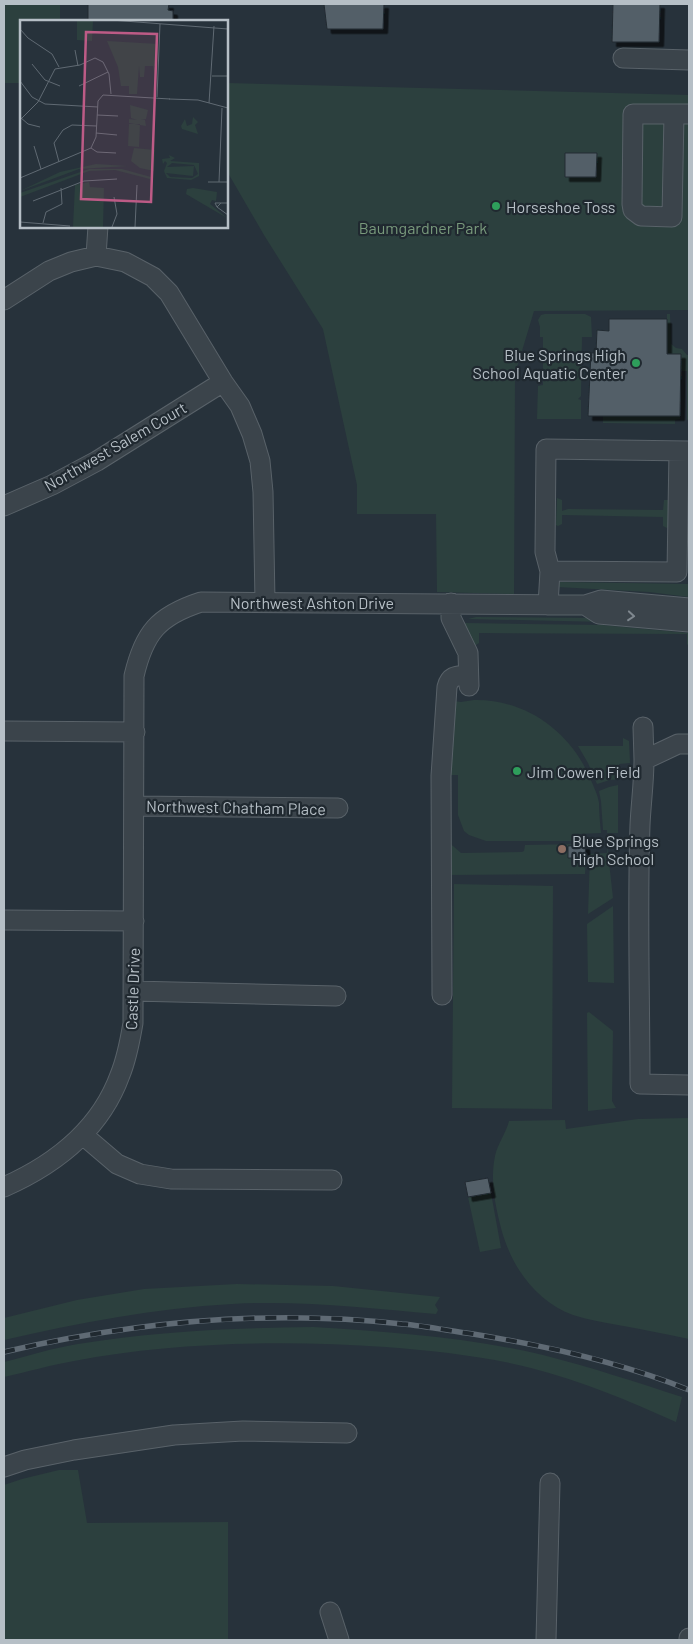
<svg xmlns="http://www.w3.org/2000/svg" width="693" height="1644" viewBox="0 0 693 1644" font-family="Barlow,sans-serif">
<defs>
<filter id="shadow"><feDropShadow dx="4.5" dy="4.5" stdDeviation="0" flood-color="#0009"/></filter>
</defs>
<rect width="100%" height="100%" fill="#27323b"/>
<path fill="#2c403e" d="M4,4H60V21H21V83H4Z
M226,83L689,95V310L534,311L515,374L514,594L437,592L436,514H357V485L323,329L264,235L228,173L226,166Z
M545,314H585L591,317L592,337H582L581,396L578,399L581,400V419H537L538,386L543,385V337H540V327L538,320L541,315Z
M667,314H670L671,344L676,348L682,349L687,355H689V419L687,420V371H681V355L667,354Z
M655,415L680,416V419L675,420V424L603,423V416Z
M557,498L562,500V511L568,509L663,510L664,500H668L669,501L668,527L667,528L663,526V517L562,515V524L558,526L556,525Z
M560,582L689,584V597L649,592L558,587V583Z
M476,617L599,618L606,622L468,619Z
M465,623L602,625L689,633V646L687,644V634L479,633V643L476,645H473L464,626Z
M474,700C525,699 570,731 590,778C593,785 598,795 599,803C599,812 600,823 601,833L578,834V841H486L469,835L464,831L458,815V775H446L453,701L461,702Z
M623,738L629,741L630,763L619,764V779L610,780L597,784L588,763L578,746H623Z
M618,785V833H607V830H603L601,801L599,791L609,787Z
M446,840L461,853L522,852L524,851L525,845L581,844L568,846V858H586L585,874L446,875Z
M607,844L613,898L588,914L590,854L607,853Z
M454,884L553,886L552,1109L452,1108Z
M613,906L614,983L588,982L587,924Z
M589,1012L613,1031L612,1101L616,1108L588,1111L587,1013Z
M689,1118V1339C665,1334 642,1329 618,1325C603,1322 588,1320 573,1315C535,1301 511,1266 501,1228C495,1204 490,1181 495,1156C498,1143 506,1133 509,1121L565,1120L566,1129L638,1119Z
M491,1193L501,1248L480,1252L468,1197Z
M237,1284L333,1286L440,1297L435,1305L438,1310L436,1314C369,1308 300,1300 232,1304C155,1308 78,1323 4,1340V1318L77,1300L144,1289Z
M313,1327C390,1332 468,1337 543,1355C590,1367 636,1382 682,1397L676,1422C629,1401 582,1381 531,1368C484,1356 435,1351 386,1347C285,1340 173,1342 74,1361C50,1365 27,1372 4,1377V1362C28,1356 53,1348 78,1344C156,1331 234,1328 313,1327Z
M59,1470H78L87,1523L228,1522V1640H4V1485L22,1479Z"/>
<path fill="#535f68" stroke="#222b32" filter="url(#shadow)" d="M88,4H169L168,10L173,11V21H88Z
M324,4H384L383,29H327Z
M613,4H660L659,42H612Z
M565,153H597L596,177H565Z
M609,319H667V354H681L680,416H588L591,353H596L597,330L609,331Z
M585,845L586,858H568V846Z
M488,1178L491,1193L468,1197L465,1182Z"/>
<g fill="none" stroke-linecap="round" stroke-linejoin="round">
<g stroke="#596269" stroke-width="21">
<path id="minor" d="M623,58L689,60
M674,114L672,217L641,216L633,210L632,204L633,114H689
M96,256L98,226
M4,300L49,271L71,262L96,256L125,262L153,277L169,293L223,382L240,406L252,434L260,461L263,492L265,601
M4,506L52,485L97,461L223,382
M550,571L677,572L679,451
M451,603V618L468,653L469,686
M548,605L550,571L545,552L546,449L689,451
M585,605L599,614L689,622
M643,727L644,760
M4,731L135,732
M689,744H678L644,760C644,782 641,803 640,825C637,911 640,998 640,1084L689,1085
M134,806L338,808
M4,920L134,921
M133,991L336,996
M442,995L441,776L447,687C450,675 457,676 468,675
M83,1135L117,1164L140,1174L171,1179L332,1180
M4,1187C56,1164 100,1130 120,1075C127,1058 130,1041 133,1023L134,676C144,633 158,616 201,602L585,605L601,600L689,608
M4,1467L25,1460L74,1450L174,1435L243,1431L347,1433
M330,1612L339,1640
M546,1640L550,1483
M689,1640V1638"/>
</g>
<use href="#minor" stroke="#3b444b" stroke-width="19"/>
<g stroke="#5f6a74" stroke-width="5.5">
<path id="rail" d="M4,1352C133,1322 269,1309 402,1324C426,1326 450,1331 473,1334C547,1346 620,1362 689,1390"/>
</g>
<use href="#rail" stroke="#202930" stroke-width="4" stroke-dasharray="11" stroke-linecap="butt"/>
</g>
<defs><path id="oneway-chevron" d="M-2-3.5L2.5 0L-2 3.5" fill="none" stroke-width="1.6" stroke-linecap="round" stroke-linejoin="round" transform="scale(1.25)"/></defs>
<use stroke="#7f888f" href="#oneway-chevron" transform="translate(631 616) rotate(5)"/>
<g fill="#2e9e5b" stroke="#202930" stroke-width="2">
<circle cx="496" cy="206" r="5"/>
<circle cx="636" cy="363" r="5"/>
<circle cx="517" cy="771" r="5"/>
</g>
<circle fill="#8d6e63" stroke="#202930" stroke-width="2" cx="562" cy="849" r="5"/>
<g text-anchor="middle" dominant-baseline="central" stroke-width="4.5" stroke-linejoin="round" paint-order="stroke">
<g font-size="16" fill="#b6bfc6" stroke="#202930" text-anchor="start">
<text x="506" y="206">Horseshoe Toss</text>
<text x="626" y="354" text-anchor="end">Blue Springs High<tspan x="626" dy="18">School Aquatic Center</tspan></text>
<text x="527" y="771">Jim Cowen Field</text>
<text x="572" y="840">Blue Springs<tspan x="572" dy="18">High School</tspan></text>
</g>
<g font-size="16" fill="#78997b" stroke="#202930">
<text x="423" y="227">Baumgardner Park</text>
</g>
<g font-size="16" fill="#b6bfc6" stroke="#202930">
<text transform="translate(115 446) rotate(-30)">Northwest Salem Court</text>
<text x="312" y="602">Northwest Ashton Drive</text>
<text transform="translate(236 807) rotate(1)">Northwest Chatham Place</text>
<text transform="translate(132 989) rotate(-88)">Castle Drive</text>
</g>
</g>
<g transform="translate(20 20)">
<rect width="208" height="208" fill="#27323b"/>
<path d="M57,0L73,1L72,21L57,20ZM87,21L138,24L137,46H134L136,51L135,57H126H135L133,46H125L124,57H120L119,46L117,74H109V66H101L98,47ZM110,85L128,90L126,99L121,100H125L126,106L109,103V99L117,100L111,98ZM173,97L178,102L175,105L178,114L162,109L161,106L165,99L167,106L172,104ZM109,104H120L119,127L108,126ZM114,128L135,130L134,151L120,148L111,141ZM149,135L155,138L150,141L179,143V156L171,160L147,158L144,151L147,143L145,141L143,144L142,139L150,138ZM152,143L174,145L178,154L172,158L150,157L146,153L173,156L174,146L147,147ZM76,144L107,146L59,149L0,171L40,152ZM69,149H102L131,157L130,159L95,150L69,151L0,177V173ZM69,162L70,167L84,168L83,207H53L55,165ZM173,168L197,172L196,181L192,180L190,184L207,198L166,174L167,169Z" fill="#2c403e" fill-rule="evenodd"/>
<path fill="none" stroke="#606a73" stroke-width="1" d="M91,0L208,9M0,9L8,18L32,34L39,47M55,30L58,46M75,38L83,42L89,54L91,74M12,44L25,60L40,66M192,56H208M0,61L12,77L25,84L78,87M59,66L88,52M137,77L140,4M149,79L178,80L208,88M189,83L194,6M77,95L98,96M0,97L8,104L20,107M0,100L18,82L35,49L60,45L75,38M76,113L97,115M14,126L21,149M71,128L77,132L96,133M39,142L34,123L43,110L52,105L77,106M0,158L71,128L76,117L78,81L83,75L150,79M188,162H208M199,162L202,88M13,181L64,161L97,159M201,183L197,187L208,195M197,187L195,183H208M0,202L50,206M23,203L26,192L42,184L41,168M92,207L97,194L94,177M115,207L117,165"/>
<path fill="#bd5b86" fill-opacity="0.15" stroke="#bd5b86" stroke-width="2.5" d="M66,12L137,14L131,182L61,179Z"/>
<rect width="208" height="208" fill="none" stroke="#b6bfc6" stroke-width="2.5"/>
</g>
<rect width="693" height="1644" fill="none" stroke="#b6bfc6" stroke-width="10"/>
</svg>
